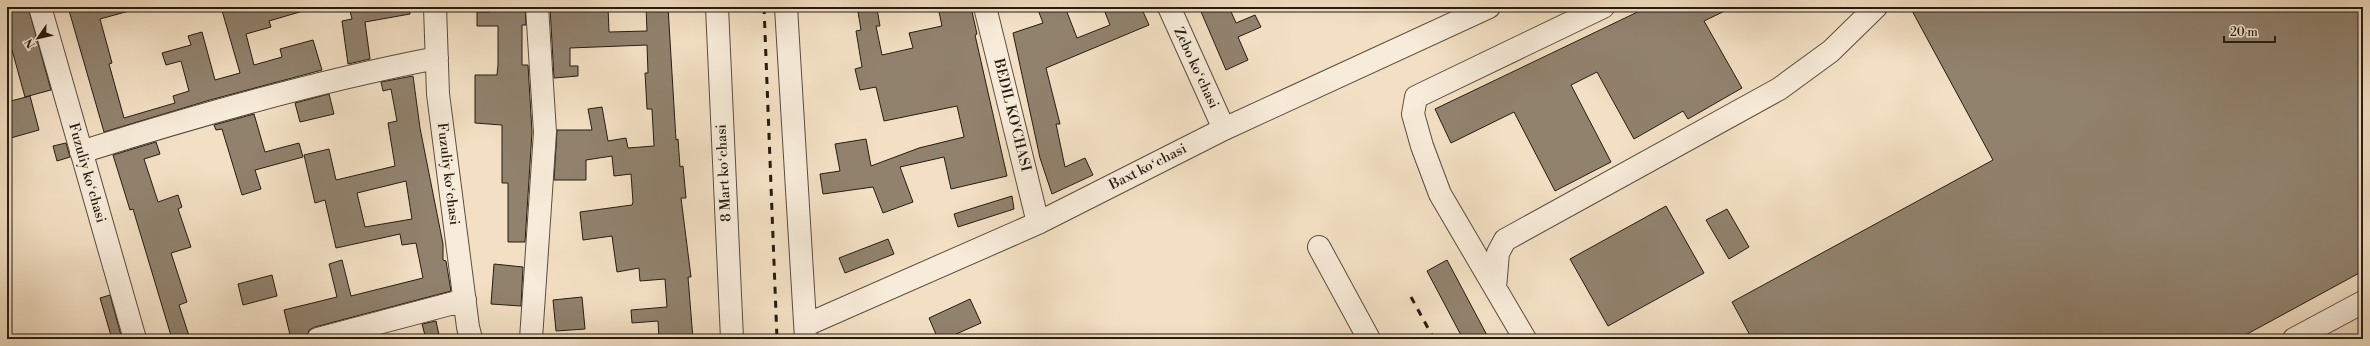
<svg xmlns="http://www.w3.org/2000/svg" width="2370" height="346" viewBox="0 0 2370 346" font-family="'Libre Bodoni',serif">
<rect width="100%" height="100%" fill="#f3e0c4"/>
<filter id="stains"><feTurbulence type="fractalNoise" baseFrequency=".005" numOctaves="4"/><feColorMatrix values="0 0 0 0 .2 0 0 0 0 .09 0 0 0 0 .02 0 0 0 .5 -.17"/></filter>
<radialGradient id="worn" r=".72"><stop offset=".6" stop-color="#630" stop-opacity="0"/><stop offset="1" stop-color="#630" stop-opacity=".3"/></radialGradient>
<path fill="#91826e" stroke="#261c11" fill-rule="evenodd" d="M7,7H28L51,90L25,97L7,32Z
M68,7H128L129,11L100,19L112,63L109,64L124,118L175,103L173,96L189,91L181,61L166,65L162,53L191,45L188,36L202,32L215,80L240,73L221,7H303V11L269,21L271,27L246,34L254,65L282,57L280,49L313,40L322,70L210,100L104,132Z
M349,7H409L410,14L365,22L370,59L348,64L342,21L352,19Z
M490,7H525L526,25H522V65H528L532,132L525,242H508V183H502V125L475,123V75H497L498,65V26H477V12H490Z
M550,7H608L609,32L647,31L646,7H668L676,140L678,139L680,167L683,166L686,198H681L691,277H688L693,339H659L658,321L632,323L631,310L667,307L665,279L640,281L639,268L617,272L612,236L583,240L580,212L632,205L633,202L631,174L614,176L612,156L586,160V180H554L557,130H592L588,109L602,107L608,141L626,138L628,148L654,146L652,109H647L645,73H648L647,45L570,48V66H578V76L554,78Z
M938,7H971L977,34L975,35L1007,176L951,189L944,157L900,167L913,202L883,213L873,187L823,194L820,174L840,171L835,144L866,139L871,166L919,148L964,137L957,106L884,121L876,87L860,90L855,69L862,67L856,31L861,30L858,12L877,9L880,26H876L882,55L913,48L909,33L942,26Z
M1037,7H1065L1077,38L1110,25L1103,7H1141L1149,25L1046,68L1060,124H1056L1065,167L1085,158L1093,175L1052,194L1040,158L1013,33L1043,23Z
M1199,7H1229L1236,23L1255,15L1261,27L1238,37L1248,60L1226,70Z
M1648,7H1733L1704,21L1742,88L1688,119L1683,111L1634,139L1597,72L1571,85L1611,162L1555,191L1514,112L1451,143L1435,109Z
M1910,7H2363V271L2238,339H1752L1732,302L1993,160Z
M413,76L420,128L443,244V260L446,261L451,291L315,327L309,330L306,339H291L284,310L337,297L329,264L342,260L351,296L423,278L416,243L402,245L400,234L336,248L325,200L315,203L304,155L329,149L336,180L395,166L388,123L397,121L391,89L383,91L381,82ZM406,181L412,219L365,227L357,193Z
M329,94L334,114L300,122L295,103Z
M30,96L39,130L7,139V102Z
M254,114L265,152L299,143L303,157L255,170L261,189L242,195L222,129L216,130L214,125Z
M156,142L160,154L144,159L158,202L178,195L182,207L178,209L191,247L171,253L187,302L179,305L190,339H172L133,209L130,210L113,155Z
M66,143L70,157L57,161L53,146Z
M1012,196L1014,209L958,227L954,214Z
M1666,206L1704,273L1608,326L1570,259Z
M1727,209L1749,247L1729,259L1706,220Z
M888,239L894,254L845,273L839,258Z
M1447,260L1489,339H1463L1427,271Z
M494,264L523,267L521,306L491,304Z
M272,275L277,296L243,305L238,284Z
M110,295L122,339H112L100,298Z
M582,297L585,329L556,331L553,300Z
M970,299L981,323L945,339H938L929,318Z
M436,321L439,335L426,339L422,324Z"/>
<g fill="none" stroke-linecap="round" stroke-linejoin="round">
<g stroke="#594d3e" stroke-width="24">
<path id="minor" d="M40,7L135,339
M435,7L438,94L468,327L471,339
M717,7L732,339
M786,7L806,339
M985,7L1038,223
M1169,7L1224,129
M81,152C198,115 317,81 437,58
M1319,247L1369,339
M1495,288L1498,253L1505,240L1779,89L1831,51L1876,7
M806,325L1038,223L1224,129L1489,7
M318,339L465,300
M531,339L545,132L537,7
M1525,339L1440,194L1422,146L1413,114L1416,97L1603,7
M2294,339L2363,302"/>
</g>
<use href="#minor" stroke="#f7ebd9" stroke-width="22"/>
<path stroke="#261c11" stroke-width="3" stroke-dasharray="7 7" stroke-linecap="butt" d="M764,7L777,339
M1411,297L1434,339"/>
</g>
<g text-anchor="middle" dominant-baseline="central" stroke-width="3.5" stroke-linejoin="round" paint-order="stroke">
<g font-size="14" fill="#261c11" stroke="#f7ebd9">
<text transform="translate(1196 68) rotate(65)">Zebo koʻchasi</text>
<text transform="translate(1012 115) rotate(76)">BEDIL KO'CHASI</text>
<text transform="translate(1148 167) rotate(-27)">Baxt koʻchasi</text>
<text transform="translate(87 173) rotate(74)">Fuzuliy koʻchasi</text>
<text transform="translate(724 173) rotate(-93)">8 Mart koʻchasi</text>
<text transform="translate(448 174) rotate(83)">Fuzuliy koʻchasi</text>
</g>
</g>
<rect width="2370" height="346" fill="none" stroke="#f3e0c4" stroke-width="24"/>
<rect x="8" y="8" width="2354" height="330" fill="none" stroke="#261c11" stroke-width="2"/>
<rect x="12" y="12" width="2346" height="322" fill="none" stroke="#261c11"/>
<g transform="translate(38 38) rotate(236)" stroke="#f7ebd9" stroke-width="3" paint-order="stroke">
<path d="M0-3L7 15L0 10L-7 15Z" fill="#261c11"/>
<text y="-6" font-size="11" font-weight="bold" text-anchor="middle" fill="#261c11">N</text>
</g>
<path d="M2224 36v6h51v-6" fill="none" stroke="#261c11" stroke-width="2"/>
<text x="2230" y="36" font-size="12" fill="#261c11" stroke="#f7ebd9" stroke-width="3" paint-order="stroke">20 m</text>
<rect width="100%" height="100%" filter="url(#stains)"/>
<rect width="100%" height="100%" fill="url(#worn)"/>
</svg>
